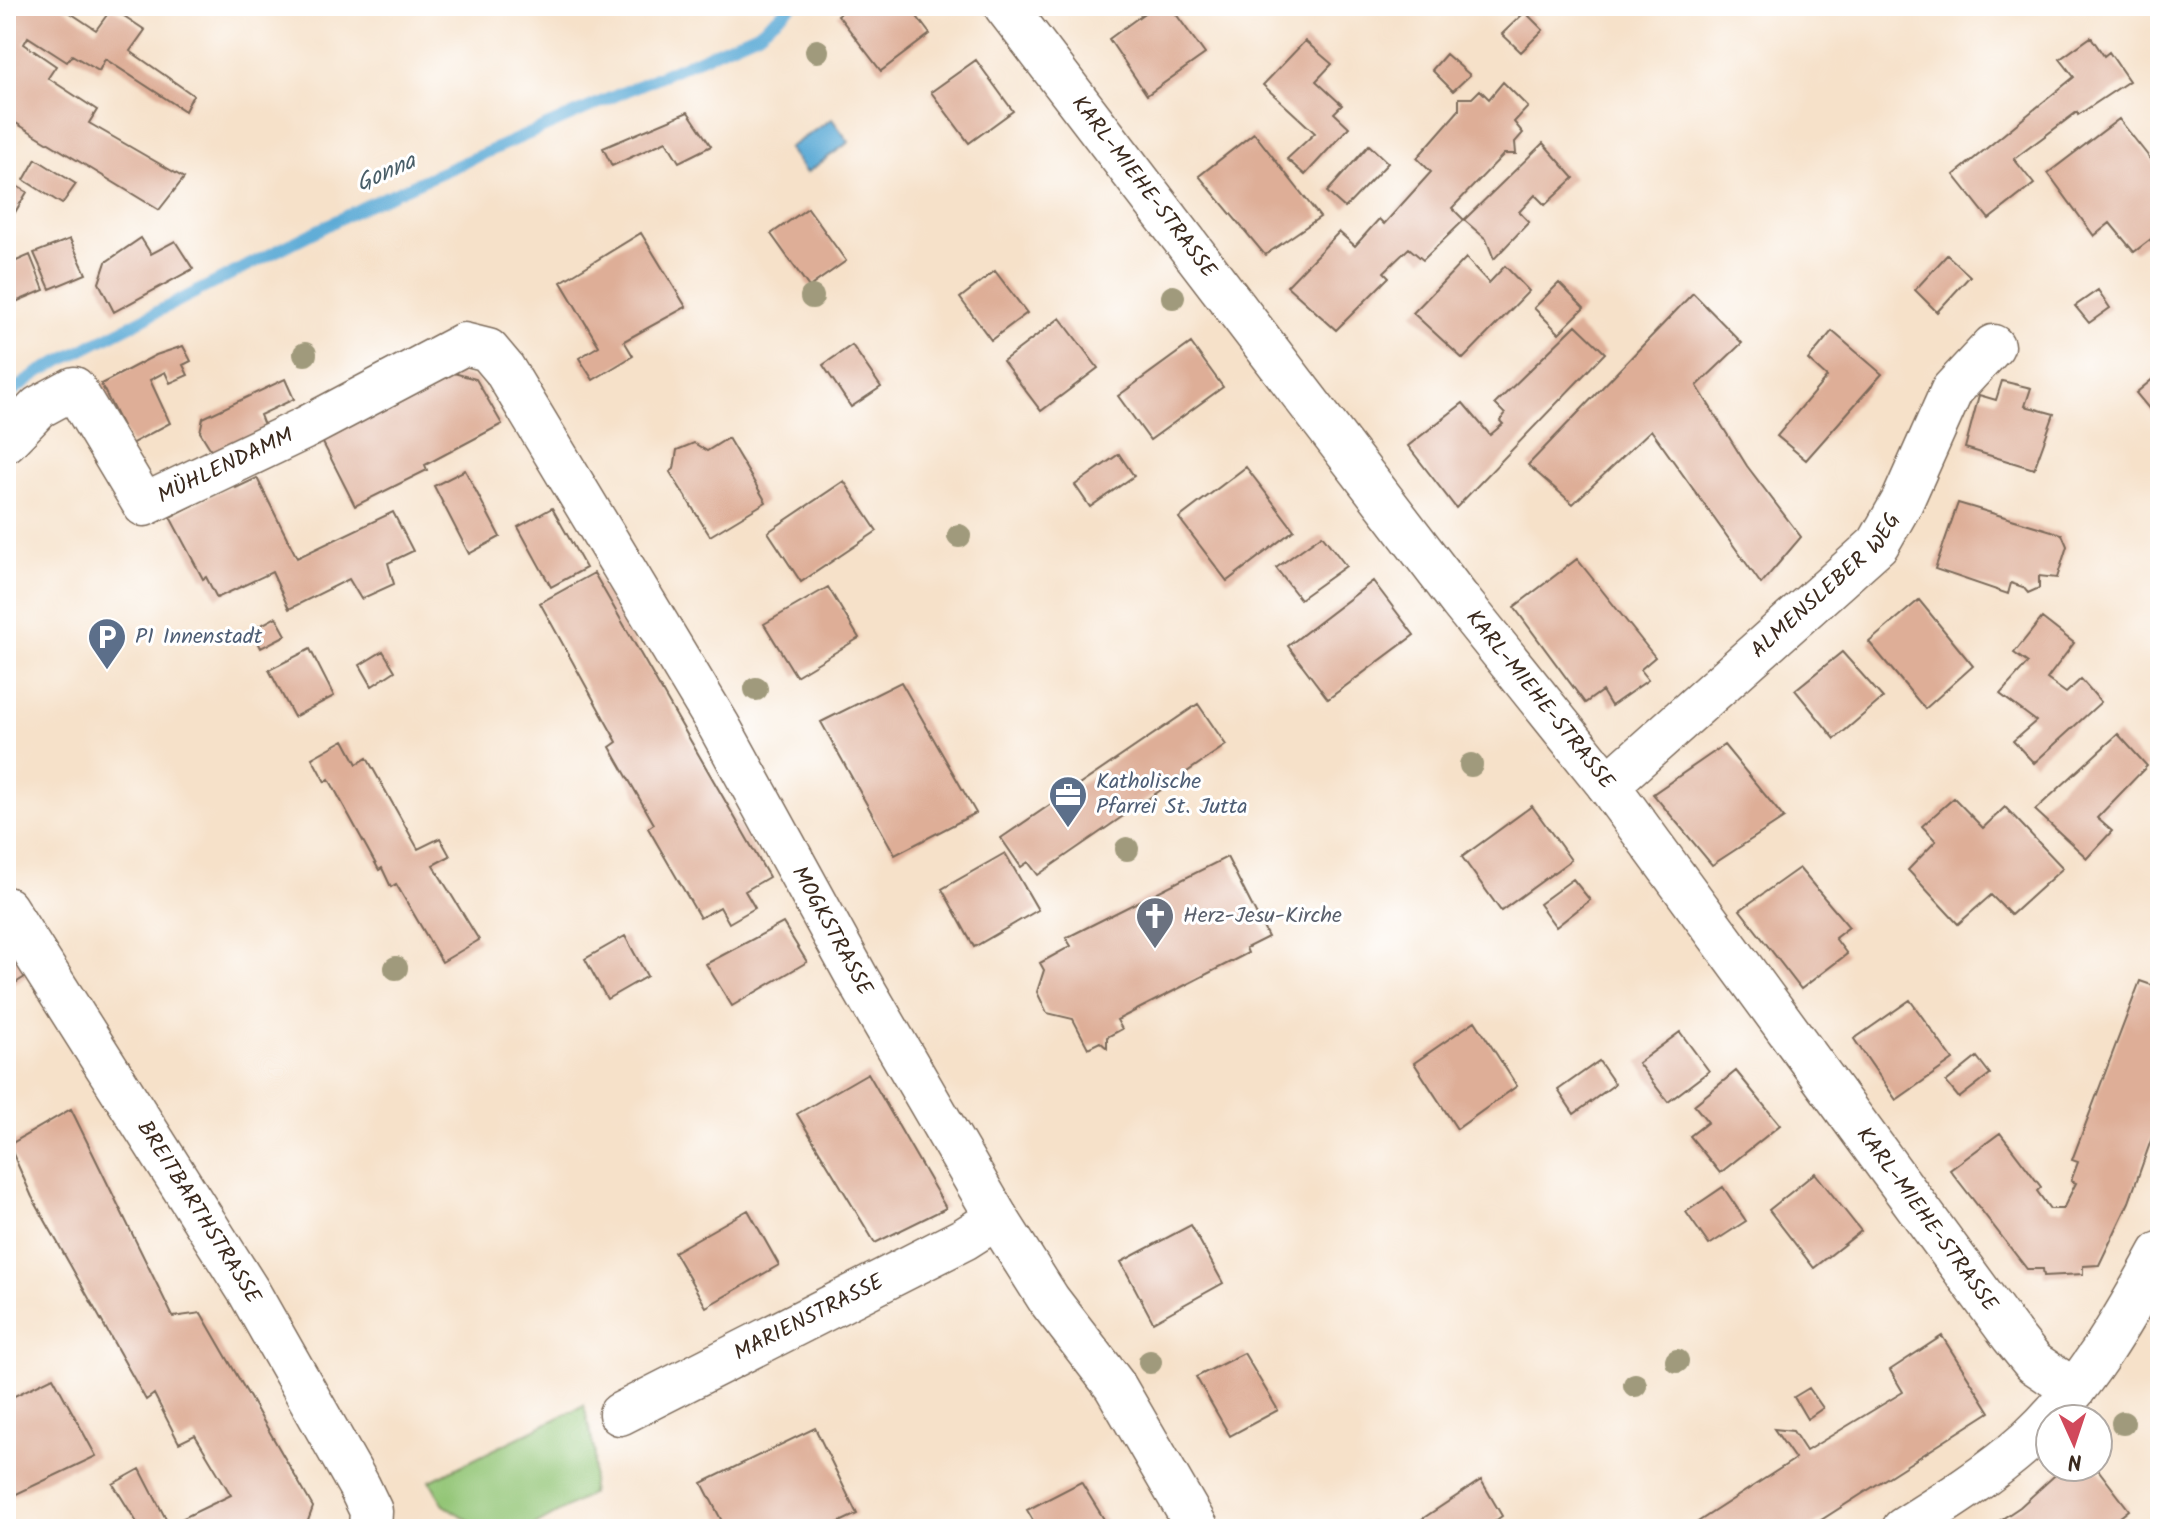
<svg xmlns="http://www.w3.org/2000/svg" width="2166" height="1535" viewBox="0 0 2166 1535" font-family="Kalam,sans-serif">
<rect width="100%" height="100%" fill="#fff"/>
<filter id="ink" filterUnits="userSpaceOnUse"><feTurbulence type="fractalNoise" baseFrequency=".0125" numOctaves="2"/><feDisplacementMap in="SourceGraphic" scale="16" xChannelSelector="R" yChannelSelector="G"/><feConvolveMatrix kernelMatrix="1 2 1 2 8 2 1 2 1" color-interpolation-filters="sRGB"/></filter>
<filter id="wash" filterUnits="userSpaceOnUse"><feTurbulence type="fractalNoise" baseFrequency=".006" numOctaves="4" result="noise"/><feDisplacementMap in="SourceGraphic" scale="32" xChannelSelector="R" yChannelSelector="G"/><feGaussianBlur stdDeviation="1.8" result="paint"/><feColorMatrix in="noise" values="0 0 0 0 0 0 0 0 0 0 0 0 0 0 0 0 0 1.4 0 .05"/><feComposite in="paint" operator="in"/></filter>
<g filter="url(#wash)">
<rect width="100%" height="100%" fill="#f6e1c9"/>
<path fill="#92c575" stroke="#66784a" stroke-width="2" d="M584,1405L595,1453L591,1494L528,1529H483L444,1505L430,1481Z"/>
<path fill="#5dabd6" stroke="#4c6a7a" stroke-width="2" d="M832,119L849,142L806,173L788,148Z"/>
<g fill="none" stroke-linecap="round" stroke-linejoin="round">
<path stroke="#5dabd6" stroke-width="12" d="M6,396L39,372L365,206L758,33L791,6"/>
</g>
<g id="blocks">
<path fill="#deae97" d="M6,6H60L96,30L112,8L145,30L130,51L193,95L185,111L105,59L99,71L72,55L67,62L28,37L24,44L56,66L48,78L97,110L89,123L184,178L159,210L6,117Z
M851,6H909L930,34L881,71L838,15Z
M1154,6H1170L1205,54L1147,95L1109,39Z
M1525,12L1543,30L1521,52L1502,34Z
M2091,37L2104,56L2109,52L2129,81L2078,115L2077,112L2014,159L2034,184L1989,219L1954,175L2074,77L2060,59Z
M1305,41L1332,64L1316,81L1342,105L1334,113L1349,127L1305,175L1287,159L1315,133L1263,85Z
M1446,54L1470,75L1453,91L1432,70Z
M976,60L1013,111L969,143L931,92Z
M1503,82L1528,107L1514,122L1523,133L1515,142L1516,154H1504L1452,208L1464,220L1423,260L1409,248L1384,272L1389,277L1336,330L1287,286L1339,232L1355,246L1379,219L1384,224L1431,172L1417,158L1459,110V98H1472L1480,90L1489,99Z
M688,112L711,146L679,162L666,141L612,166L603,148Z
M2119,119L2160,171V232L2134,252L2110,223L2094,236L2048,173Z
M1254,133L1320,217L1265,255L1199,176Z
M1543,143L1574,178L1545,205L1535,195L1519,212L1529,222L1494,259L1486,239L1464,220Z
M1369,145L1388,163L1345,208L1327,192Z
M36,159L76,184L62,204L24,180Z
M6,180L27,192L14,214L6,209Z
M808,208L846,261L809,287L771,234Z
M641,233L686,307L624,341L633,356L593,380L579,358L599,346L561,282Z
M141,238L151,254L175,241L193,269L114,312L99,283L106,262Z
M70,239L86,274L50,289L34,253Z
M30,255L44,290L6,306V256L14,262Z
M1947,255L1970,276L1937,312L1915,290Z
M1466,258L1489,283L1505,266L1529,291L1463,359L1413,313Z
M995,271L1027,313L991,340L960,298Z
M1559,283L1584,308L1559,333L1534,308Z
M2098,290L2110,308L2089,323L2075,306Z
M1693,293L1742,343L1697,386L1747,466L1801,537L1761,584L1651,430L1573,504L1528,465Z
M1060,318L1098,368L1041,411L1003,361Z
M1576,325L1605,353L1456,508L1408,446L1463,403L1490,435L1503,424L1500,421L1505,414L1495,404Z
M1832,331L1882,374L1806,460L1777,436L1827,377L1808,360Z
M1191,343L1223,387L1150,440L1118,396Z
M852,345L881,387L851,407L823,365Z
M183,346L191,361L183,365L188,375L170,383L165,372L150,380L170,423L131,444L101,384L156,355Z
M450,372L476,379L502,424L425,465L427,470L355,506L321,439Z
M2160,373V422L2136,393Z
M285,379L294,399L260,415L265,428L213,453L200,432L203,418Z
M2002,381L2031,388L2025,406L2054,414L2034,469L1965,448L1979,395L1996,400Z
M728,438L766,502L710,536L670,472L674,469L677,450L694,443L707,451Z
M1119,454L1134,476L1090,507L1075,485Z
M1246,467L1294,530L1227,581L1179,518Z
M465,470L500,537L469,554L434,486Z
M257,478L297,558L393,512L413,551L388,563L394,584L361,599L349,579L289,609L272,572L217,598L206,577L203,579L170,517L234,484L236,488Z
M844,481L877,531L801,582L768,532Z
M1958,503L2062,534L2067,546L2057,578L2039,576V588L2028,593L2023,587L2011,583L2008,594L1935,569Z
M552,508L586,568L551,587L518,527Z
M1322,535L1346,566L1300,599L1276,568Z
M1577,559L1655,657L1640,670L1648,680L1611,706L1602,691L1585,703L1514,607Z
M594,573L769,877L745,891L755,908L729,923L720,907L700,918L648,828L654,824L610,747L617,742L540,603Z
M1373,581L1414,635L1328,699L1288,646Z
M828,587L859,638L796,676L764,624Z
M1919,600L1973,666L1925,709L1869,642Z
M276,617L286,635L261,648L252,630Z
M2042,618L2074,643L2047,679L2066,693L2081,679L2101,702L2034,763L2013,741L2036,721L2000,694L2028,663L2014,653Z
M310,649L334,696L294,717L269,670Z
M383,651L395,671L372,686L360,665Z
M1842,652L1883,698L1835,739L1795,690Z
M901,682L976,813L895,855L821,722Z
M1198,704L1226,745L1038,875L1028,862L1021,867L1001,838Z
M2118,734L2147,766L2097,818L2112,831L2087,858L2035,810Z
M344,740L357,764L367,758L418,849L440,838L450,856L433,865L479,940L442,962L396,884L391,887L382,868L379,870L329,779L325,782L312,758Z
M1724,745L1784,818L1712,865L1653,794Z
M1954,798L1983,828L2005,807L2063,868L2011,915L1991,895L1958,924L1908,870L1936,841L1922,826Z
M1532,806L1571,860L1501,911L1462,857Z
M1005,853L1038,910L974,947L942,889Z
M1227,857L1268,937L1246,948L1248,953L1117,1020L1122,1029L1107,1037V1048L1100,1042L1088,1048L1073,1019L1047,1013L1037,992L1044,970L1040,963L1071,946L1066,938Z
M1799,868L1849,927L1835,938L1847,954L1801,989L1740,910Z
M1573,879L1590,900L1556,927L1539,904Z
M783,923L807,962L732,1006L706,964Z
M625,936L647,976L607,999L585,959Z
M6,939L28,975L6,989Z
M2140,981L2160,988V1115L2129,1202L2099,1265L2083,1266V1274L2044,1276L2043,1269H2027L1950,1170L2000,1133L2041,1187L2037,1191L2050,1209H2063L2076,1183L2071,1181L2078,1162L2072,1160Z
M1910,1000L1953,1060L1896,1100L1854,1039Z
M1475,1021L1517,1086L1457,1129L1414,1063Z
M1680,1032L1709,1071L1668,1102L1638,1063Z
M1977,1057L1990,1074L1959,1098L1946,1082Z
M1599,1061L1615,1084L1574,1114L1558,1090Z
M1736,1071L1780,1125L1720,1173L1690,1136L1708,1122L1694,1105Z
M868,1073L946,1208L875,1243L797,1114Z
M71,1109L173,1317L201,1313L313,1507L305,1529H141L113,1484L140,1469L169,1525L231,1495L195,1435L179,1443L154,1394L146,1400L32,1197L9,1145Z
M1815,1173L1861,1231L1814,1268L1769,1210Z
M1723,1187L1746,1221L1709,1245L1686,1212Z
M748,1210L779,1265L706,1307L674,1252Z
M1191,1225L1223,1283L1153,1322L1121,1262Z
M1942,1336L1990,1412L1807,1529H1687L1795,1459L1774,1429L1793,1431L1806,1451L1903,1392L1890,1370Z
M1244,1353L1278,1410L1230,1436L1196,1377Z
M53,1377L96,1456L6,1499V1400Z
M1809,1388L1823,1408L1807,1419L1794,1397Z
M815,1428L857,1514L825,1529H726L702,1483Z
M2064,1467H2096L2129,1510L2105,1529H1987L2020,1507Z
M1481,1480L1502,1516L1484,1529H1407Z
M1081,1482L1110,1529H1038L1027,1510Z
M1371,1521L1376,1529H1358Z
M926,1522L929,1529H910Z"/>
</g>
</g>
<g filter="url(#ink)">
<use href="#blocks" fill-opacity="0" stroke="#7c6a5a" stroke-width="2"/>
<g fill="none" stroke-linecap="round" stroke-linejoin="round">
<g stroke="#7c6a5a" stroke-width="45">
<g id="minor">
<path id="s1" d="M1005,6L1461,602L1608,785L2012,1336L2034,1363L2074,1390"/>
<path id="s2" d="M6,441L39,407L74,388L144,505L303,429L464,344L488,350L504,369L719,726L858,979L997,1218L1049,1300L1115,1386L1198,1529"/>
<path id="s3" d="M1608,785L1878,544L1902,502L1952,390L1993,346"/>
<path id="s4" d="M6,908L249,1292L359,1486L371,1511L370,1529"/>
<path id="s5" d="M620,1414L964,1239L997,1218"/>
<path d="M1903,1529C1946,1502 1989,1475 2027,1441C2085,1387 2123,1321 2160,1253"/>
</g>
</g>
<use href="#minor" stroke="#fff" stroke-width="42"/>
</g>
<g fill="#a09a7b">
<circle cx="817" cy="51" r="12"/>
<circle cx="812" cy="297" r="12"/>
<circle cx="1173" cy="297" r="12"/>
<circle cx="305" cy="354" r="12"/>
<circle cx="959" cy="536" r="12"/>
<circle cx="756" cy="689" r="12"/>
<circle cx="1471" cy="765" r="12"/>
<circle cx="1127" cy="849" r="12"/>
<circle cx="396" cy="968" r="12"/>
<circle cx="1677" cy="1361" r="12"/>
<circle cx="1150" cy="1362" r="12"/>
<circle cx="1635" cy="1385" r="12"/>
<circle cx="2123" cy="1423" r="12"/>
</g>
</g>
<defs>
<g id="parking-pin" transform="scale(2)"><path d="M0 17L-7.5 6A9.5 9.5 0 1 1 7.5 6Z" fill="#5c6f8a" stroke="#fff"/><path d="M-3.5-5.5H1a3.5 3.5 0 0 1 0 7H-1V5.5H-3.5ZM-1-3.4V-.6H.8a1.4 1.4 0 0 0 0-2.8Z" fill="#fff"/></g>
<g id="office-pin" transform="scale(2)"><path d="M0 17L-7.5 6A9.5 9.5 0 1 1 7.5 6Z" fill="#5c6f8a" stroke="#fff"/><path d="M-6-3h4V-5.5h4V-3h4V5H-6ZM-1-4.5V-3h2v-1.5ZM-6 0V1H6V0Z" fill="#fff"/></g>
<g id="church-pin" transform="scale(2)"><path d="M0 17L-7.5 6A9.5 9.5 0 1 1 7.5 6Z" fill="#6b7280" stroke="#fff"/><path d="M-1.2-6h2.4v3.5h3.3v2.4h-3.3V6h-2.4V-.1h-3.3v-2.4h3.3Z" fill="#fff"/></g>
</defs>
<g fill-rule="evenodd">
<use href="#parking-pin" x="107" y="637"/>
<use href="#office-pin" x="1068" y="795"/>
<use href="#church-pin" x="1155" y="916"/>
</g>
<g text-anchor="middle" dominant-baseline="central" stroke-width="6" stroke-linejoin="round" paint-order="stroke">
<g font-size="22" fill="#3b2a1e" stroke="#fff">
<text stroke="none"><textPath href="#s1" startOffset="228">KARL-MIEHE-STRASSE</textPath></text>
<text stroke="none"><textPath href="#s2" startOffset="314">MÜHLENDAMM</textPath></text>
<text stroke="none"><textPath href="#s3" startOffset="296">ALMENSLEBER WEG</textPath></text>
<text stroke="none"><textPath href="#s1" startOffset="876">KARL-MIEHE-STRASSE</textPath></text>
<text stroke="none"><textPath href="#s2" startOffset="1282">MOGKSTRASSE</textPath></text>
<text stroke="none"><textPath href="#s4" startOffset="360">BREITBARTHSTRASSE</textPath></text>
<text stroke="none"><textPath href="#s1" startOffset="1524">KARL-MIEHE-STRASSE</textPath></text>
<text stroke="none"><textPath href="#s5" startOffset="212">MARIENSTRASSE</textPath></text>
</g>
<g font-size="22" fill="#4e5e75" stroke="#fff" text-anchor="start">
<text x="135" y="637">P1 Innenstadt</text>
<text x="1096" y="782">Katholische<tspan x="1096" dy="25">Pfarrei St. Jutta</tspan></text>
</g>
<g font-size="22" fill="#5b616d" stroke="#fff" text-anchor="start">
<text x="1183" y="916">Herz-Jesu-Kirche</text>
</g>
<g font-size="24" font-style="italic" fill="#495e68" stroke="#fff">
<text transform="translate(386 173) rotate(-24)">Gonna</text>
</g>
</g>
<rect width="2166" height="1535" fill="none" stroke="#fff" stroke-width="32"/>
<g transform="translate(2074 1443) rotate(177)"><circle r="38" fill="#ffffff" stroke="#b1aaa5" stroke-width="2"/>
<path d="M0-6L14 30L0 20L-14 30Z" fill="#d1495b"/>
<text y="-12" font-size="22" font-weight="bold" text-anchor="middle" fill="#3b2a1e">N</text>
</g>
</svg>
